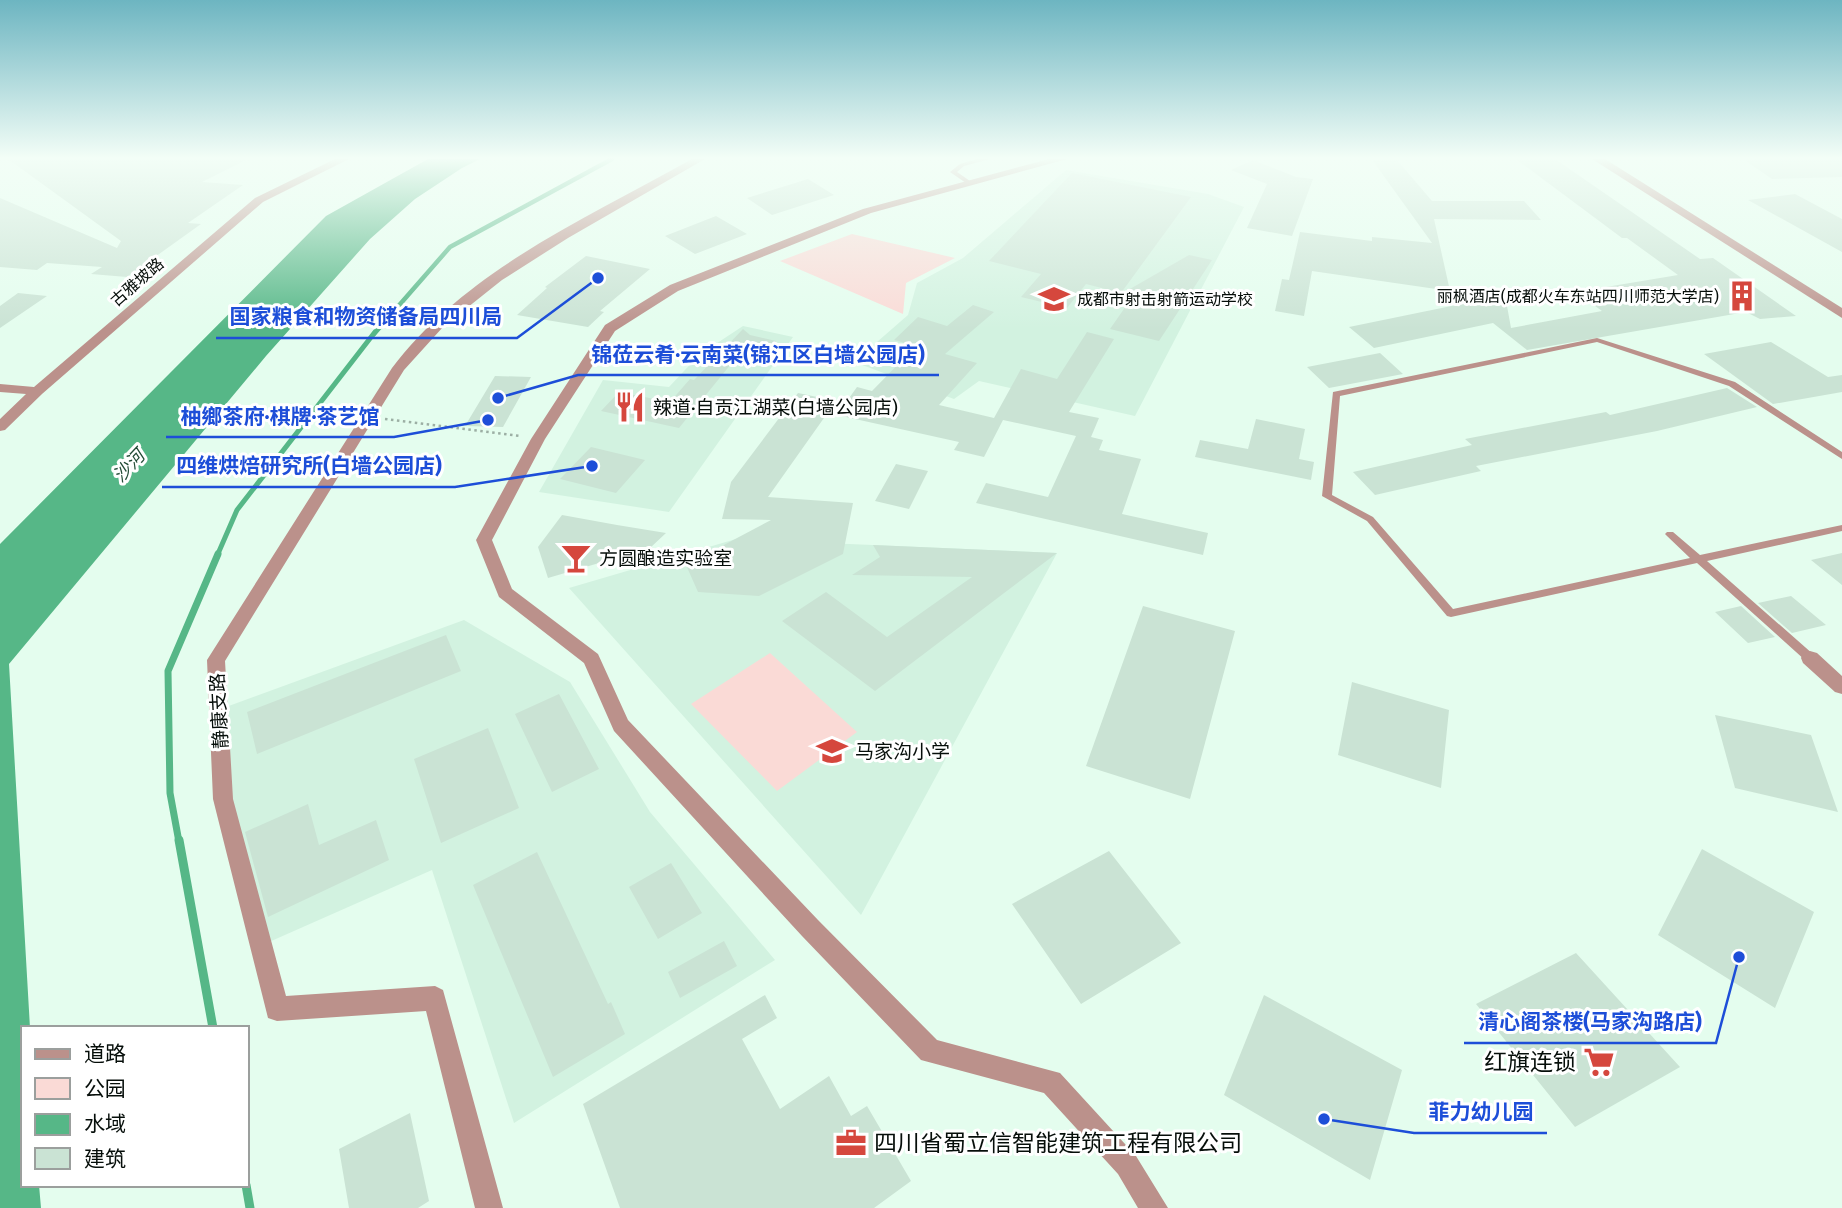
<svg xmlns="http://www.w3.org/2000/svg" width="1842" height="1208" viewBox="0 0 1842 1208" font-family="'Fira Sans','Noto Sans SC',sans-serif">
<rect width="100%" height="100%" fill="#e4fdee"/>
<path fill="#d2f2e0" d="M1066,170L1208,194L1244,207L1135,416L979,381L954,399L854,362L908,315L917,283L963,258Z
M743,326L793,337L669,512L539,492L603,380L669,387L699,355Z
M736,539L1057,553L861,915L569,588Z
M464,620L570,682L650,812L775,960L514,1123L432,870L260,946L228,820L226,707Z"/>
<path fill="#fadad6" d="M852,234L955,258L906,283L903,314L780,261Z
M770,653L857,732L777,791L691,704Z"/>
<path fill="#56b787" d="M428,159H480L462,168L415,199L370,239L266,356L9,664L30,1028H23V1185H39L41,1208H0V544L326,216Z"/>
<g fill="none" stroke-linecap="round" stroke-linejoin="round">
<path stroke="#56b787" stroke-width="4.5" d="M374,334L450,247L612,159"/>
<path stroke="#56b787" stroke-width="5" d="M217,556L237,510L375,332"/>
<path stroke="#56b787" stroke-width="7" d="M179,842L170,793L168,671L218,554"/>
<path stroke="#56b787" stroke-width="9" d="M179,840L213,1028
M246,1185L250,1208"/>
</g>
<path fill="#cae3d4" d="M8,159H248L202,182L243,185L188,223L201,224L127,277L91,274L102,267L47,263L37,270L0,267V198L117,248L121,241Z
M1516,159H1555L1700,259L1713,258L1796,316L1760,319L1746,312L1527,350L1493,323L1374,348L1349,327L1505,295L1511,328L1602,311L1576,292L1678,275L1627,238H1622Z
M1743,159H1842V177L1772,179Z
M1253,160L1296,177L1313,179L1292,236L1247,228L1267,184L1231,170Z
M1397,160L1432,201H1524L1541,220L1434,219L1450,291L1312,271L1304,316L1275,311L1282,279L1289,280L1300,232L1372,241V237L1432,243L1373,161Z
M1072,173L1191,197L1121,293L1086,284L1067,308L1021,297L1041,274L989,261Z
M808,179L834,195L772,215L747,198Z
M1795,194L1842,219V252L1748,200Z
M716,216L747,234L695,254L665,236Z
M1189,255L1212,260L1159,341L1110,329L1133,296L1123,293Z
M586,256L650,269L600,311L604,312L588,327L517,315L547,288L545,287Z
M18,293L47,296L0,328V306Z
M973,305L994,312L945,354L977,363L939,405L994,418L1021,369L1057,379L1087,332L1114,339L1069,412L1099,418L1091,437L1103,440L1099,450L1141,459L1122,514L1208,533L1203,555L976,503L986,483L1048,497L1076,436L1003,420L984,457L954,450L959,442L837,415L857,387L872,391L916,346L894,340L918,317L947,326Z
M743,329L750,335L776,341L759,360L741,356L731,364L679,428L601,411L619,392L670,402L690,379L694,380Z
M1771,342L1828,377L1842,375V392L1773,404L1704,354Z
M1380,353L1403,374L1329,388L1307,367Z
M495,376L531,377L503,427L465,426Z
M1727,388L1757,407L1657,431L1476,466L1481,471L1375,495L1353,472L1472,445L1465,439L1606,412L1610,415Z
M798,393L836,401L768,497L853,503L843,554L759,596L698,592L686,565L771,520L722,519L731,482Z
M1256,419L1305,429L1299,459L1314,462L1311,480L1195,457L1200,440L1248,449Z
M591,447L645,460L616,493L560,479Z
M896,464L928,471L909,509L875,501Z
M562,515L617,525L666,533L650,548L548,578L538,547Z
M873,545L1057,553L875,691L782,621L826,592L887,637L972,577L852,575L880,557Z
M1842,553V585L1811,560Z
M1791,596L1826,625L1792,633L1758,603Z
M1143,606L1235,631L1190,799L1086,766Z
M1741,606L1775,637L1748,643L1715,612Z
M446,635L461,671L257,754L247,712Z
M1352,682L1449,710L1441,788L1338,755Z
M559,694L599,769L552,792L515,714Z
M1715,715L1811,735L1838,812L1735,788Z
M488,728L519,808L441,843L414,759Z
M308,804L319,845L376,820L389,860L268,917L245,832Z
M1702,849L1814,912L1775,1008L1658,935Z
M1109,851L1181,943L1081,1004L1012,904Z
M537,852L608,1004L611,1002L625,1034L553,1077L473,885Z
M671,863L702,913L658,939L629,887Z
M724,941L737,966L680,998L668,972Z
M1576,953L1680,1067L1575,1127L1476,1004Z
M765,995L777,1018L742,1039L780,1109L829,1076L851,1116L867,1106L911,1181L874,1208H620L583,1104Z
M1264,995L1402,1070L1370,1180L1224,1095Z
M410,1113L429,1201L418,1208H349L339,1149Z"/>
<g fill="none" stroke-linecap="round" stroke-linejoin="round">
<path stroke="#9cafa4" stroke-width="2.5" stroke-dasharray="2.5 3.5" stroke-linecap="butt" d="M385,419L520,436"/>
<path fill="#bb918b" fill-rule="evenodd" d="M977,159H990L964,166L957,172L970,181V183H966L950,172L960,164Z
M1597,338L1735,382L1842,452V459L1729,386L1597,342L1340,396L1332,495L1373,517L1453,609L1690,558L1667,536L1665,534L1667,532H1673L1700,555L1842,525V531L1707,561L1814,655L1816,658L1814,661H1806L1697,563L1451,617L1447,616L1367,521L1322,496L1333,392Z"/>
<path fill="#bb918b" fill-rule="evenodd" d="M335,159H349L263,202L42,394L5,430L0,431V419L26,394L0,392V384L34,387L255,198Z
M692,159H705L568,238L502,280L443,327L404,370L225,661L233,799L286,996L435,986L443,990L503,1208H475L426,1011L277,1021L268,1018L213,799L207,660L392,368C466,270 587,218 692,159Z
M1049,159H1067L871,213L678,291L615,331L545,439L492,540L512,589L598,654L628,720L818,920L937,1040L1060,1073L1136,1156L1168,1208H1138L1118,1174L1044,1093L921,1060L802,936L614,731L584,663L499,597L476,540L531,439L605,325L670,285L863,209Z
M1810,651L1817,653L1842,676V694L1835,692L1803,663L1801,658L1803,653Z"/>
<path fill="#bb918b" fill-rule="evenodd" d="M1592,159H1605L1842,308V318Z"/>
</g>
<linearGradient id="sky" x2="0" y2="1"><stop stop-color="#6db5c1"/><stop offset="0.48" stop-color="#f3fef7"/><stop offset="1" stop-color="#f3fef7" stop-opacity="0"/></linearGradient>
<rect width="1842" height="329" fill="url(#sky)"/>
<defs>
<g id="building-bare" transform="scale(2.415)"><path d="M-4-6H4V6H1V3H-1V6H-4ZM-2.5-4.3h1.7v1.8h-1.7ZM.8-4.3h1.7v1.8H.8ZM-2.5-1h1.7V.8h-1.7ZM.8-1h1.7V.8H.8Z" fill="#d5473d" stroke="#fff" stroke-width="2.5" paint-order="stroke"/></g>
<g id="university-bare" transform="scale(2.415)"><path d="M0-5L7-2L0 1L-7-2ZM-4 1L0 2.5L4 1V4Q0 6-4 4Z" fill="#d5473d" stroke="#fff" stroke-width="2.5" paint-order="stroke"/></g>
<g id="restaurant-bare" transform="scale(2.415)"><path d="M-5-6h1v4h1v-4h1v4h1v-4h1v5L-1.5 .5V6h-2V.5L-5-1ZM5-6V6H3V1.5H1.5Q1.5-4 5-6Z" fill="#d5473d" stroke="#fff" stroke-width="2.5" paint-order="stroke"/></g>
<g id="bar-bare" transform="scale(2.415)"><path d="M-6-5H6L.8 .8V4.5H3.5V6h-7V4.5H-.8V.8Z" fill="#d5473d" stroke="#fff" stroke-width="2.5" paint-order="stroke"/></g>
<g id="school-bare" transform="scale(2.415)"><path d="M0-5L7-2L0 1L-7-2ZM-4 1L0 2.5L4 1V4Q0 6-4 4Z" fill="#d5473d" stroke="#fff" stroke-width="2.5" paint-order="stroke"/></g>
<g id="supermarket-bare" transform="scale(2.415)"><path d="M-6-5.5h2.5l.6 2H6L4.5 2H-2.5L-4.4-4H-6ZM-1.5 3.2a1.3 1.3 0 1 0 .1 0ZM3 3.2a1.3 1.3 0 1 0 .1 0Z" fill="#d5473d" stroke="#fff" stroke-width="2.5" paint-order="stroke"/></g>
<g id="office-bare" transform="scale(2.415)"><path d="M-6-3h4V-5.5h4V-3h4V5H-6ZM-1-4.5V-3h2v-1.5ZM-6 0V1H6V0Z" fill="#d5473d" stroke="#fff" stroke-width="2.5" paint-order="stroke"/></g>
</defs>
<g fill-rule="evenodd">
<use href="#building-bare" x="1742" y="296"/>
<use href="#university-bare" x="1054" y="299"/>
<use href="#restaurant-bare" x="630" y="407"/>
<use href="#bar-bare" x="576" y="558"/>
<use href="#school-bare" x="832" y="751"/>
<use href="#supermarket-bare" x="1599" y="1062"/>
<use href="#office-bare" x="851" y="1143"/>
</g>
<g text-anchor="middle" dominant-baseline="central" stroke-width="6" stroke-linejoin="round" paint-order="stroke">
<g font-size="16" fill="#060e0a" stroke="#fff">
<text transform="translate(137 282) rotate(-41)">古雅坡路</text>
</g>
<g font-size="16" fill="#060e0a" stroke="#fff" text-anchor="end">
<text x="1719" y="296">丽枫酒店(成都火车东站四川师范大学店)</text>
<text x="1077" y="299" text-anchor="start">成都市射击射箭运动学校</text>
</g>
<g font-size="18" font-style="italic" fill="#224b36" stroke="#fff">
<text transform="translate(129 466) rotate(-47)">沙河</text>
</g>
<g font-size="19" fill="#060e0a" stroke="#fff" text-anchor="start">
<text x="653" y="407">辣道·自贡江湖菜(白墙公园店)</text>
<text x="599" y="558">方圆酿造实验室</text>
<text x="855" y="751">马家沟小学</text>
</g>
<g font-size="19" fill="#060e0a" stroke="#fff">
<text transform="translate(219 711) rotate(-93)">静康支路</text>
</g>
<g font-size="23" fill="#060e0a" stroke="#fff" text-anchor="end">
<text x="1576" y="1062">红旗连锁</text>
<text x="874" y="1143" text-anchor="start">四川省蜀立信智能建筑工程有限公司</text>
</g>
</g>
<path fill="none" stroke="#1d4ed8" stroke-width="2.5" d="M598 278L517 338H216M498 398L578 375H939M488 420L394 437H166M592 466L455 487H162M1739 957L1716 1043H1464M1324 1119L1414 1133H1547"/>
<g fill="#1d4ed8" stroke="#fff" stroke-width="2.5">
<circle cx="598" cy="278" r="7"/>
<circle cx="498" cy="398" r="7"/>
<circle cx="488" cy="420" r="7"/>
<circle cx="592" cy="466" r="7"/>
<circle cx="1739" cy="957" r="7"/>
<circle cx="1324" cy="1119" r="7"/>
</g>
<g font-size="21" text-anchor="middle" font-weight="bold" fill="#1d4ed8" stroke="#fff" stroke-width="6" stroke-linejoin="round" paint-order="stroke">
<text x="366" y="324">国家粮食和物资储备局四川局</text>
<text x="758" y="362">锦莅云肴·云南菜(锦江区白墙公园店)</text>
<text x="280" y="424">柚鄉茶府·棋牌·茶艺馆</text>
<text x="309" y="473">四维烘焙研究所(白墙公园店)</text>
<text x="1590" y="1029">清心阁茶楼(马家沟路店)</text>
<text x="1481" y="1119">菲力幼儿园</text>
</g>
<rect x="21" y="1026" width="228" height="161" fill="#ffffff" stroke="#9b9f9d" stroke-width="2"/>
<rect x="35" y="1049" width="35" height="10" fill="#bb918b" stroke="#9b9f9d" stroke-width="2"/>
<text x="84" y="1061" font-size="21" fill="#060e0a">道路</text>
<rect x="35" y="1078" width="35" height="21" fill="#fadad6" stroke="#9b9f9d" stroke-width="2"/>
<text x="84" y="1096" font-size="21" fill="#060e0a">公园</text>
<rect x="35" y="1114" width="35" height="21" fill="#56b787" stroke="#9b9f9d" stroke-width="2"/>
<text x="84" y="1131" font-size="21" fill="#060e0a">水域</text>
<rect x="35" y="1148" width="35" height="21" fill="#cae3d4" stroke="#9b9f9d" stroke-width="2"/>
<text x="84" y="1166" font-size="21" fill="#060e0a">建筑</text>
</svg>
